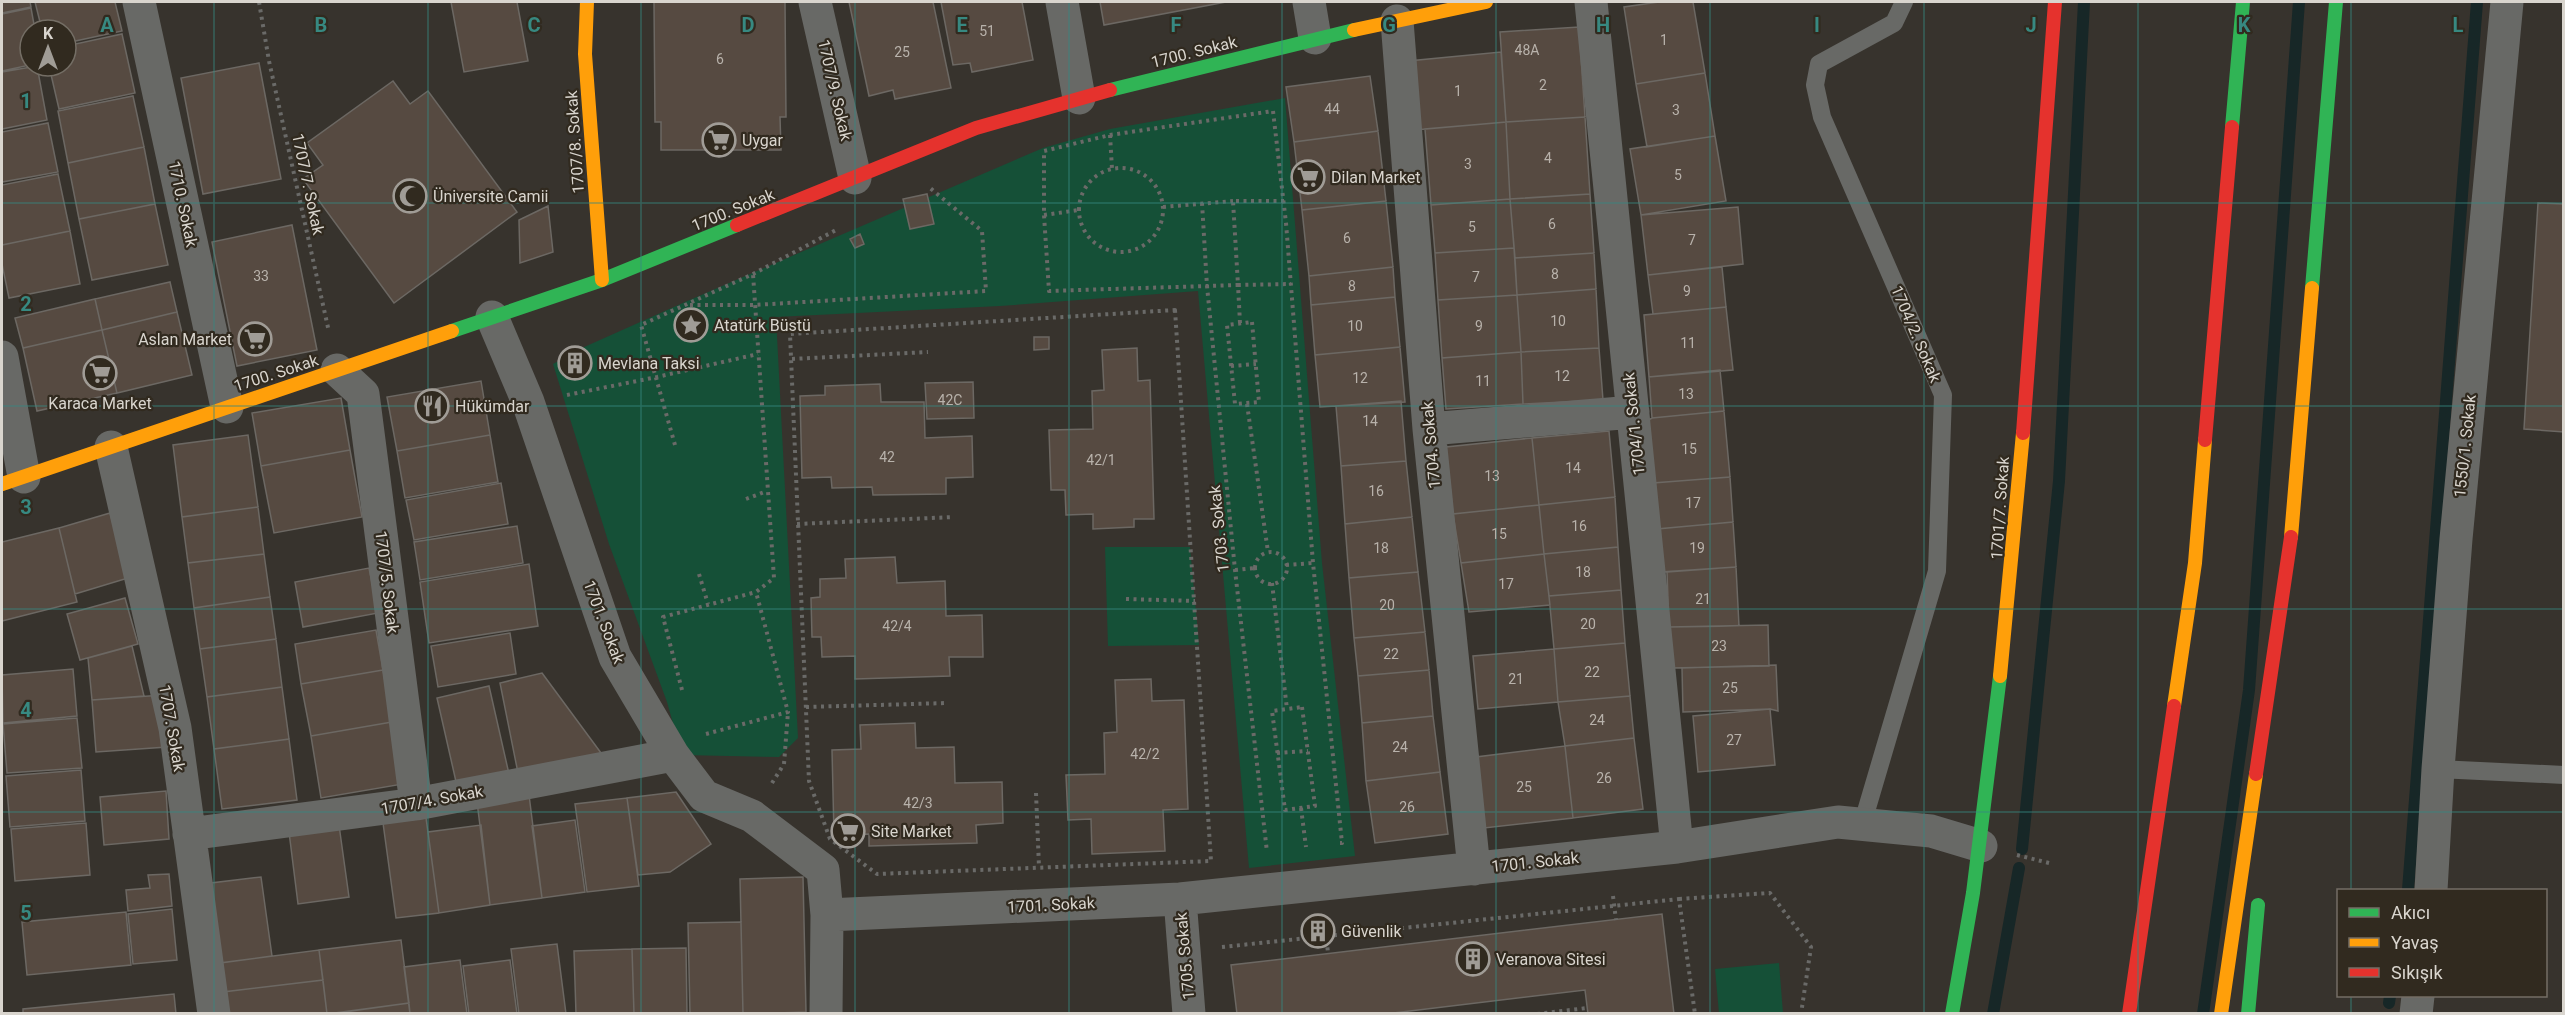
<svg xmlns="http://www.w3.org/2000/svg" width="2565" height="1015" viewBox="0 0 2565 1015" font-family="Roboto,sans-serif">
<rect width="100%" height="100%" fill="#37332d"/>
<path fill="#155037" d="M1285,98L1322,563L1355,856L1249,868L1198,291L1000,306L776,317L798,738L779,757L682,755L667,702L609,544L553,364L582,348L685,302L1043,148L1110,129Z
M1105,547H1190L1199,645L1108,646Z
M1779,963L1783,1013H1719L1715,969Z"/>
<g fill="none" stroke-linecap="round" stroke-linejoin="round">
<path stroke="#172727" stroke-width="12" d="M2022,849L2059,481L2084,2
M2408,890L2477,2
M2389,1003L2390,996
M1993,1014L2019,868
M2203,1014L2249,690L2299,2"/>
</g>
<path fill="#564a41" stroke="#6c6863" stroke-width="1.5" d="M2,2H30L31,7L2,13Z
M35,2H115L122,31L66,43V30H42Z
M451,2H517L528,61L464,72Z
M654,2H785L786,117H780L781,150H661V122H655Z
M849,2H933L951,88L895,99L893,90L869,96Z
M941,2H1022L1033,60L972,72L970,63L953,65Z
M1100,2H1226L1104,25Z
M1659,2H1693L1705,73L1636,84L1624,7Z
M31,8L35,30H30V65L2,71V14Z
M1579,27L1585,117L1506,122L1500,32Z
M122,34L135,93L59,109L49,66H66V46Z
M1501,52L1506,122L1415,130L1408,61Z
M259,63L281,179L203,194L181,78Z
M37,66L47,120L2,129V72Z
M1705,73L1715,136L1647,147L1636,84Z
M1370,76L1378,131L1294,142L1286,87Z
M393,81L410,104L428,91L517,212L394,303L303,179L323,165L307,143Z
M133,96L144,147L68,163L58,111Z
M1585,117L1590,194L1510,199L1506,122Z
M1506,122L1510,199L1431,205L1425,129Z
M48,123L58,172L2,182V132Z
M1378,131L1386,201L1302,210L1294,142Z
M1715,136L1726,201L1641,215L1630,149Z
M144,147L155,204L79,219L68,163Z
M58,174L70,231L2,245V185Z
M927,194L934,224L910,229L903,199Z
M1590,194L1594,253L1515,258L1510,199Z
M1510,199L1514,248L1435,253L1431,205Z
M1386,201L1393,267L1309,276L1302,210Z
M2538,203L2564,204V432L2524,429Z
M155,204L168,265L92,280L79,219Z
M548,206L553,252L520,263L519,220Z
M1738,207L1743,264L1648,275L1641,215Z
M292,225L317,350L237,366L212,242Z
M70,231L80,284L9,298L2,264V245Z
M860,234L864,244L855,248L850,239Z
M1514,248L1517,295L1438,300L1435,253Z
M1594,253L1596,289L1517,295L1515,258Z
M1393,267L1395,297L1311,305L1309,276Z
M1722,267L1726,307L1653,314L1648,275Z
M170,282L177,312L102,330L95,299Z
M1596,289L1599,348L1521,352L1517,295Z
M1517,295L1521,352L1442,358L1438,300Z
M1395,297L1400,347L1315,355L1311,305Z
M95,299L102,330L23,348L15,318Z
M1726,307L1733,370L1649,377L1644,315Z
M177,312L192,375L117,393L102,330Z
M102,330L117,393L37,411L23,348Z
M1034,337H1049V349L1034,350Z
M1400,347L1405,402L1320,407L1315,355Z
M582,348L591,365L567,378L558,361Z
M1137,348L1138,381L1150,380L1154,519H1134V527L1093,529V514L1066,515L1065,490H1051L1049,430L1093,429L1092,391L1104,390L1102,350Z
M1599,348L1603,400L1523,404L1521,352Z
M1521,352L1523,404L1446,409L1442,358Z
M1720,370L1724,411L1652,418L1649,377Z
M481,381L490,435L397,451L387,397Z
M973,382L974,418L927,419L925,383Z
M880,384L881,402H924L925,438L972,436L973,477L946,478V494L873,495L872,487L832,488L831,477L802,478L800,396L825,395V386Z
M341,398L350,450L261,466L252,413Z
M1401,401L1406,461L1341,466L1336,406Z
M1724,411L1730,477L1653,483L1647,421L1652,418Z
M1609,431L1615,497L1539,505L1532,438Z
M248,435L258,507L182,517L173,445Z
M490,435L498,482L405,498L397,451Z
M1532,438L1539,505L1453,514L1446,447Z
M350,450L362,517L274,533L261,466Z
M1406,461L1412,517L1345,524L1341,466Z
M1730,477L1733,522L1657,529L1653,483Z
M501,483L508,524L414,540L406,500Z
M1615,497L1618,547L1544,554L1539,505Z
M1539,505L1544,554L1461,563L1453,514Z
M258,507L264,554L188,563L182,517Z
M110,513L128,578L75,594L59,528Z
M1412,517L1418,572L1349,578L1345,524Z
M1733,522L1736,567L1660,572L1657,529Z
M517,526L523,563L420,580L414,542Z
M59,528L77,602L2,621V542Z
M1618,547L1621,590L1549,596L1544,554Z
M264,554L270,597L194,608L188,563Z
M1544,554L1550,605L1469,612L1461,563Z
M895,557L897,583L945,581L946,616L982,615L983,657H949L950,676L855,679V656L822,657L821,637H812L811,598L820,597V579L846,578L845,559Z
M529,564L538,626L429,643L420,582Z
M1736,567L1739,626L1669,627L1667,572Z
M369,568L378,613L303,627L295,582Z
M1418,572L1425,632L1354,638L1349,578Z
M1621,590L1625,643L1554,649L1549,596Z
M270,597L276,639L200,649L194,608Z
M125,598L138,644L80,660L67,614Z
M1768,625L1769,666L1670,668L1669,627Z
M376,630L383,670L301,684L295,644Z
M1425,632L1429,670L1358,676L1354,638Z
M510,633L516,674L438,687L431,646Z
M276,639L282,687L207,697L200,649Z
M1625,643L1630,696L1558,702L1554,649Z
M132,646L144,696L92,700L88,658Z
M1554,649L1558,702L1478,709L1473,656Z
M1776,665L1778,711L1770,709L1683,712L1682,668Z
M73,669L77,716L3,723L2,675Z
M383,670L392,722L311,736L301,684Z
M1429,670L1433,716L1362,723L1358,676Z
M542,673L604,757L518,773L500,683Z
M1151,679L1152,701L1184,700L1188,809L1163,810L1165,851L1092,854L1091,819L1068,820L1066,775L1105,774L1104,733L1117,732L1115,680Z
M489,686L509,774L457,786L437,698Z
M282,687L289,739L214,749L207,697Z
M163,695L167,747L96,752L92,700Z
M1630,696L1634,738L1565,746L1558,702Z
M1770,709L1775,765L1698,772L1693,716Z
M1433,716L1440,772L1366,781L1362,723Z
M77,718L82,768L7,773L3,724Z
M392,722L403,784L321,798L311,736Z
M915,723L916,748L954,747L955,783L1002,782L1003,823L976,825L977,843L869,846V834L834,835L832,750L861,749L860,725Z
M1634,738L1643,809L1573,818L1565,746Z
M289,739L297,800L222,809L214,749Z
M1565,746L1573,818L1484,828L1476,757Z
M81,770L85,821L10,827L6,776Z
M1440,772L1448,834L1375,843L1366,781Z
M166,791L169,839L104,845L100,797Z
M676,792L711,844L670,872L638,875L627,798Z
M529,795L542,898L490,905L477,802Z
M627,798L639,886L587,892L575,804Z
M338,818L349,897L298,904L288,824Z
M426,818L439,913L396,918L383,823Z
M575,820L585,892L542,898L532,826Z
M86,823L90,875L15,881L11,829Z
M481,825L490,905L439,913L428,832Z
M169,874L172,906L128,911L126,890L150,888L148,875Z
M261,877L272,956L221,963L211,883Z
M803,877L806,1012L743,1014L740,879Z
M172,909L177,960L133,964L128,914Z
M126,912L131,965L27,975L22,922Z
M1662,914L1674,1014H1588L1585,990L1385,1014H1237L1231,965Z
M741,922L743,1014H690L688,923Z
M1323,925L1325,935L1311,936V926Z
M401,940L409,1003L327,1014L319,950Z
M557,944L566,1014H519L511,949Z
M686,948L687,1014H634L632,949Z
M632,949L634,1014H576L574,951Z
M319,950L323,980L223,992L220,963Z
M460,960L467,1014H410L404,967Z
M510,960L517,1014H469L463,966Z
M323,980L327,1014H226L223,992Z
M174,994L176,1014H23V1009Z
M409,1003L410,1014H330Z"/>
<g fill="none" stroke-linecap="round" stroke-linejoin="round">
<path stroke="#6a6a68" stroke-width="4" stroke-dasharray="3 4.5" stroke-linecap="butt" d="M259,2L269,61L329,332
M1110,135L1112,169
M1079 210a42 42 0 1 1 84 0a42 42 0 1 1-84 0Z
M1284,201H1233L1238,285L1291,284
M1202,203L1207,286L1235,570L1267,852
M1163,207L1233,201
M1044,215L1079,210
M690,305H754L986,291L982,231L930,188
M1175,310L1211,861L877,874L830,839L809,781L790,334Z
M1252,322L1259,402L1235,404L1227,325Z
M1240,323L1238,285L1049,291L1044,215V151L1110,135L1273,111L1286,223L1313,563L1342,843H1340
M792,359L928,352
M1231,366L1256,364
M567,395L657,377L758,354
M1247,404L1268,552
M675,445L641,325L753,274L838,229
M746,499L767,491
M797,524L954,517
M1255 568a16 16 0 1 1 32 0a16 16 0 1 1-32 0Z
M1286,565L1313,563
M1235,570L1255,568
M699,574L708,604
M1272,583L1287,709
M1126,599L1195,601
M682,690L663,617L756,592
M806,707L948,703
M1302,707L1315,806L1285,810L1272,711Z
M706,734L788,712L756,592L774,578L753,274
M1277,753L1308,751
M772,783L784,764L788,712
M1036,793L1039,867
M1301,808L1306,847
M2017,855L2053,864
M1613,896L1616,920
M1679,899L1770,893L1811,947L1801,1014
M1325,925L1328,953
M1222,947L1679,899L1695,1014
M1537,1014L1587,1008"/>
<path stroke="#686966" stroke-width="18" d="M2438,769L2564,775
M1862,825L1937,571L1943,395L1822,117L1815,85L1819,64L1894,23L1904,2"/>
<path stroke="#686966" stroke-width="33" d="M139,2L227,407
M815,2L855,178
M1062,2L1079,98
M1309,2L1315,38
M1591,2L1677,847
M1397,21L1429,429L1474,869
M492,317L528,402L615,657L673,755L704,796L752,816L823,870L827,915L826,1014
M2,357L24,477
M337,370L363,394L416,804
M1429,429L1633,412
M111,447L175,728L214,1014
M189,834L416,804L673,755
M2431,890L2438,769L2456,539L2507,2
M1180,899L1189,1014
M827,915L1180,899L1677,847L1838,822L1931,831L1981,846
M2416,1014L2418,996"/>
<path stroke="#30b455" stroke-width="14" d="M1110,90L1354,30
M2232,127L2243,2
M2312,288L2336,2
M452,331L602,280L737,225
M1952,1014L1973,893L2000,676
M2248,1014L2258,905"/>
<path stroke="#ff9f0a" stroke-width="14" d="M587,2L585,54L602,280
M1354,30L1486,2
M2,484L452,331
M2291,537L2312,288
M2000,676L2023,433
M2174,706L2195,563L2205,440
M2221,1014L2256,774"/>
<path stroke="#e5322d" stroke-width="14" d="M737,225L976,128L1110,90
M2023,433L2055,2
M2205,440L2232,127
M2256,774L2291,537
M2129,1014L2174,706"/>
</g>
<path fill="none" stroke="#378981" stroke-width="1.5" stroke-opacity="0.55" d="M214,2V1014M428,2V1014M641,2V1014M855,2V1014M1069,2V1014M1282,2V1014M1496,2V1014M1710,2V1014M1924,2V1014M2138,2V1014M2351,2V890M2,203H2564M2,406H2564M2,609H2564M2,812H2564M2351,996V1014"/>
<defs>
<g id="supermarket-ring" transform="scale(1.725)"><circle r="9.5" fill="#312a1f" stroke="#a09c96" stroke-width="1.5"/><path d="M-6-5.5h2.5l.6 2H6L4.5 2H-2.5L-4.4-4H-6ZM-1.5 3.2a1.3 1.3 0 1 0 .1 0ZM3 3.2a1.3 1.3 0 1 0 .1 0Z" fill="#a09c96"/></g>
<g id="mosque-ring" transform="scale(1.725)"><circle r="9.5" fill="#312a1f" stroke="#a09c96" stroke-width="1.5"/><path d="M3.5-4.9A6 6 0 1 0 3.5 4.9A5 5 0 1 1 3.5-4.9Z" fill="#a09c96"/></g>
<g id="sight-ring" transform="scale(1.725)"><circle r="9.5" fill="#312a1f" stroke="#a09c96" stroke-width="1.5"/><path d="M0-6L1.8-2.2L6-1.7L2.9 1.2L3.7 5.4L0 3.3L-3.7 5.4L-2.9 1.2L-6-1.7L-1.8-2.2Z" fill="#a09c96"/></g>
<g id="building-ring" transform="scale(1.725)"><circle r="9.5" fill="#312a1f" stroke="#a09c96" stroke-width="1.5"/><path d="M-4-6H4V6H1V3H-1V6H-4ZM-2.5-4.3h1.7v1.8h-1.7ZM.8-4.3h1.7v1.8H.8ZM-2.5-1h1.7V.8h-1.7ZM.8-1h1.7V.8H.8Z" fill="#a09c96"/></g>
<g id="restaurant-ring" transform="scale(1.725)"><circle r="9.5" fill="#312a1f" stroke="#a09c96" stroke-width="1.5"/><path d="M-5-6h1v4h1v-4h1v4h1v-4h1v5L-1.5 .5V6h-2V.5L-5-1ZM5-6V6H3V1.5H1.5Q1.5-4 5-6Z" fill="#a09c96"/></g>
</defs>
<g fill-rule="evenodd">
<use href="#supermarket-ring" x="719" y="140"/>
<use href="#supermarket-ring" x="1308" y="177"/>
<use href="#mosque-ring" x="410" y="196"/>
<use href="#sight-ring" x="691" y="325"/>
<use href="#supermarket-ring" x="255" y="339"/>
<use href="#building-ring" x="575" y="363"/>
<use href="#supermarket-ring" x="100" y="373"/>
<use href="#restaurant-ring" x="432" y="406"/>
<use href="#supermarket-ring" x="848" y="831"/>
<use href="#building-ring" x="1318" y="931"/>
<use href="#building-ring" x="1473" y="959"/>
</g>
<g text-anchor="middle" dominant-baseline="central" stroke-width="4.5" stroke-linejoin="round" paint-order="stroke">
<g font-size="14" fill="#b8b2ab">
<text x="987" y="31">51</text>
<text x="1664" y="40">1</text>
<text x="1527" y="50">48A</text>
<text x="902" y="52">25</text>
<text x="720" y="59">6</text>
<text x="1543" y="85">2</text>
<text x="1458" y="91">1</text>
<text x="1332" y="109">44</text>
<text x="1676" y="110">3</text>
<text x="1548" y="158">4</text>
<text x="1468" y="164">3</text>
<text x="1678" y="175">5</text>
<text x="1552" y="224">6</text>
<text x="1472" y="227">5</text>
<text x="1347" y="238">6</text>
<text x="1692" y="240">7</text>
<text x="1555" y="274">8</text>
<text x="261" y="276">33</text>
<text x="1476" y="277">7</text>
<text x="1352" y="286">8</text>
<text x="1687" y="291">9</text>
<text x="1558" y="321">10</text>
<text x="1355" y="326">10</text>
<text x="1479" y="326">9</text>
<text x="1688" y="343">11</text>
<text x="1562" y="376">12</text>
<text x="1360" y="378">12</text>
<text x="1483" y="381">11</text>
<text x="1686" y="394">13</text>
<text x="950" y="400">42C</text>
<text x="1370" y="421">14</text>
<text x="1689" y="449">15</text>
<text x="887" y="457">42</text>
<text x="1101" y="460">42/1</text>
<text x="1573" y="468">14</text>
<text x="1492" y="476">13</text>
<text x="1376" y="491">16</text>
<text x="1693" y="503">17</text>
<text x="1579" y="526">16</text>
<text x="1499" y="534">15</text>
<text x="1381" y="548">18</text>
<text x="1697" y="548">19</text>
<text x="1583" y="572">18</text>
<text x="1506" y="584">17</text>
<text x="1703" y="599">21</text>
<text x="1387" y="605">20</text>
<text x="1588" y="624">20</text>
<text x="897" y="626">42/4</text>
<text x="1719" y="646">23</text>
<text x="1391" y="654">22</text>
<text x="1592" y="672">22</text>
<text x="1516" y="679">21</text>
<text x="1730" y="688">25</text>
<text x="1597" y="720">24</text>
<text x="1734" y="740">27</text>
<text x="1400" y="747">24</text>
<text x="1145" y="754">42/2</text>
<text x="1604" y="778">26</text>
<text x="1524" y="787">25</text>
<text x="918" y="803">42/3</text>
<text x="1407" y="807">26</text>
</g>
<g font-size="16" fill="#d9d5ce" stroke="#312a1f">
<text transform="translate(1194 52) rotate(-14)">1700. Sokak</text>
<text transform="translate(835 90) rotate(77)">1707/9. Sokak</text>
<text transform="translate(575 142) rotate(-94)">1707/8. Sokak</text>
<text transform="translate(308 184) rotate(78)">1707/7. Sokak</text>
<text transform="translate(183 204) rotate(78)">1710. Sokak</text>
<text transform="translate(733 210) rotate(-22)">1700. Sokak</text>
<text transform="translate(1916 334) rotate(67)">1704/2. Sokak</text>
<text transform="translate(276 373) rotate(-18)">1700. Sokak</text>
<text transform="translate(1634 424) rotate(-96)">1704/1. Sokak</text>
<text transform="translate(1431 445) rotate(-95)">1704. Sokak</text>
<text transform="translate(2465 446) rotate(-84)">1550/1. Sokak</text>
<text transform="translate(2000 508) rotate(-86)">1701/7. Sokak</text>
<text transform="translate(1219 529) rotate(-96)">1703. Sokak</text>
<text transform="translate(387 582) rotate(83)">1707/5. Sokak</text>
<text transform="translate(604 622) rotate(69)">1701. Sokak</text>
<text transform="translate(172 728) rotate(80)">1707. Sokak</text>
<text transform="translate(432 800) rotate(-10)">1707/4. Sokak</text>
<text transform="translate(1535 862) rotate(-6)">1701. Sokak</text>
<text transform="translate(1051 905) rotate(-3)">1701. Sokak</text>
<text transform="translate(1185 956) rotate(-95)">1705. Sokak</text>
</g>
<g font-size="16" fill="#d9d5ce" stroke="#312a1f" text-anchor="start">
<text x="742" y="140">Uygar</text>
<text x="1331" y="177">Dilan Market</text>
<text x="433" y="196">Üniversite Camii</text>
<text x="714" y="325">Atatürk Büstü</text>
<text x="232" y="339" text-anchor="end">Aslan Market</text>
<text x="598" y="363">Mevlana Taksi</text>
<text x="100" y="403" text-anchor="middle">Karaca Market</text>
<text x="455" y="406">Hükümdar</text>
<text x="871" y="831">Site Market</text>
<text x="1341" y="931">Güvenlik</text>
<text x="1496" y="959">Veranova Sitesi</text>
</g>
</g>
<g font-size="20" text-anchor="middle" font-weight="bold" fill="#378981" stroke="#312a1f" stroke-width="4.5" stroke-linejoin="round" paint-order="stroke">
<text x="107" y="32">A</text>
<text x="321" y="32">B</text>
<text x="534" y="32">C</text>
<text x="748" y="32">D</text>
<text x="962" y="32">E</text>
<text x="1176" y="32">F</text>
<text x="1389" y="32">G</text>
<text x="1603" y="32">H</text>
<text x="1817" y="32">I</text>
<text x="2031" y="32">J</text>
<text x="2244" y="32">K</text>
<text x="2458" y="32">L</text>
<text x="26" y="108">1</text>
<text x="26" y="311">2</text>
<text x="26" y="514">3</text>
<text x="26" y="717">4</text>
<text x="26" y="920">5</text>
</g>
<rect width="2565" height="1015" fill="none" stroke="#d9d5ce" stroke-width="6"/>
<rect x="2337" y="889" width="210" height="108" fill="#312a1f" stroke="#746e65" stroke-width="1.5"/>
<rect x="2349" y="908" width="30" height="9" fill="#30b455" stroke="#746e65" stroke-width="1.5"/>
<text x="2391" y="919" font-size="18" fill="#d9d5ce">Akıcı</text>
<rect x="2349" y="938" width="30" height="9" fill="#ff9f0a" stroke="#746e65" stroke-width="1.5"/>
<text x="2391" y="949" font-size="18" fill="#d9d5ce">Yavaş</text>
<rect x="2349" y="968" width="30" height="9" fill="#e5322d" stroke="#746e65" stroke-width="1.5"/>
<text x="2391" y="979" font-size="18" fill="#d9d5ce">Sıkışık</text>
<g transform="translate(48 48)"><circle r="28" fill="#312a1f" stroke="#746e65" stroke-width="1.5"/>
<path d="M0-4.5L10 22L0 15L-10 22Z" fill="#a09c96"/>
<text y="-9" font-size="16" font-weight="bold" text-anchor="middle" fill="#d9d5ce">K</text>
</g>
</svg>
